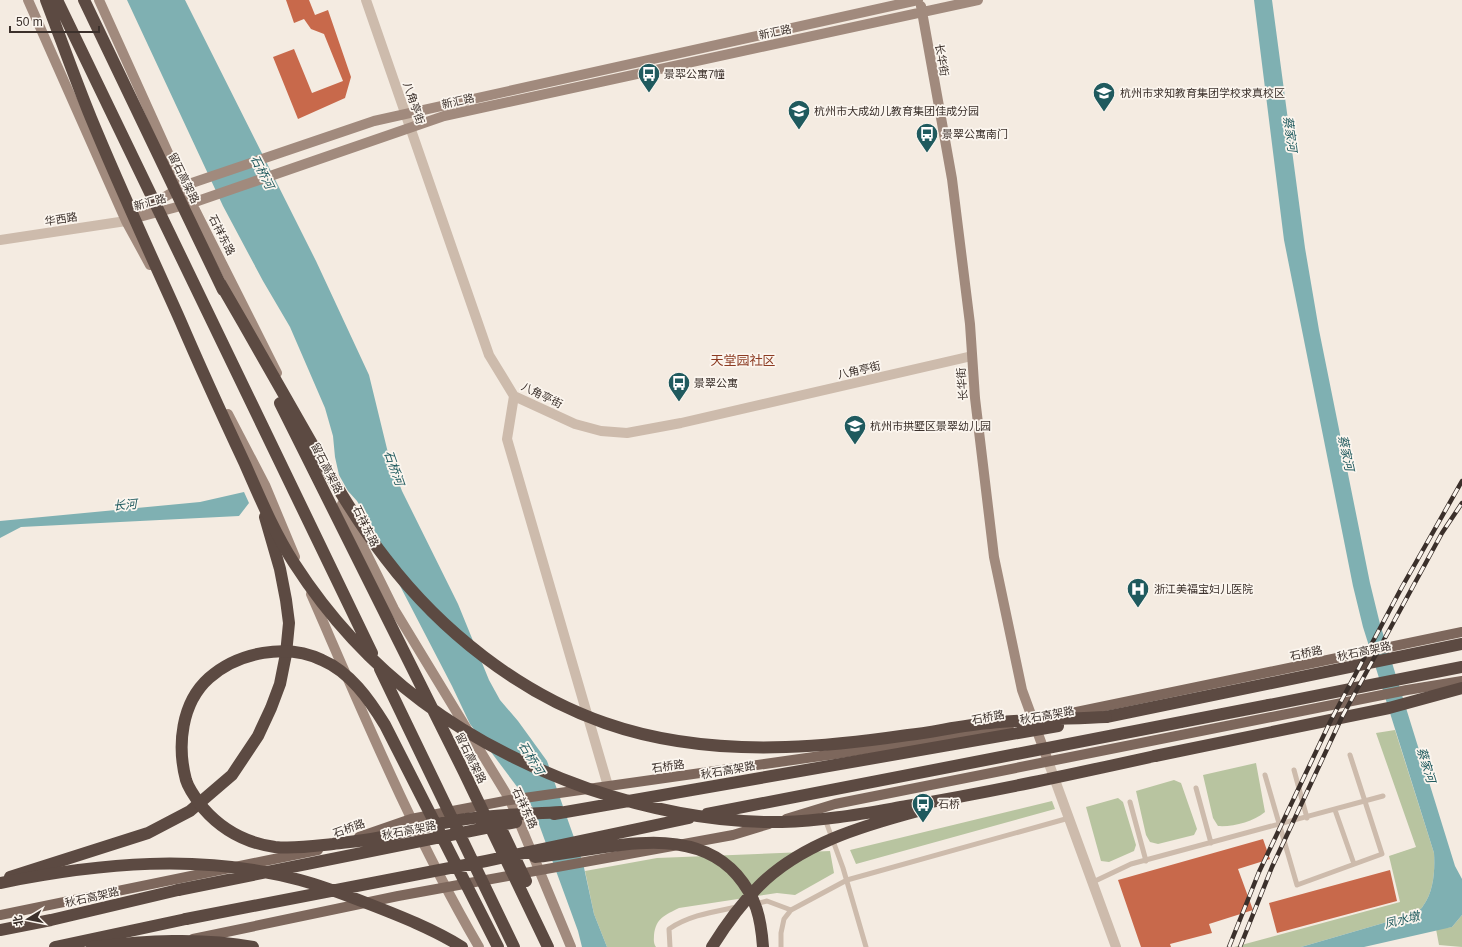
<svg xmlns="http://www.w3.org/2000/svg" width="1462" height="947" viewBox="0 0 1462 947" font-family="Arial,'Noto Sans SC',sans-serif">
<rect width="100%" height="100%" fill="#f4ebe1"/>
<path fill="#b8c4a0" d="M1395,730L1434,853C1435,870 1434,891 1423,906C1421,910 1415,913 1411,915L1301,947H1234L1400,902L1389,856L1416,847L1376,733Z
M1256,763L1265,812C1253,822 1233,827 1218,826L1213,818L1203,775Z
M1174,780L1181,783L1197,829L1194,835L1158,844L1150,842L1146,835L1136,791Z
M1118,798L1123,802L1136,845L1134,851L1109,862L1101,861L1086,807Z
M1052,801L1055,809L856,864L850,850Z
M830,851L834,873L795,895L777,893L679,908C665,915 656,918 654,935C654,939 653,943 656,947H607L594,914L585,871L657,858Z
M1462,915V947L1439,945L1436,929L1452,927Z"/>
<path fill="#7fb0b2" d="M127,0H185L316,261L369,375L389,457L402,491L458,604L489,680L500,700L518,721L547,761L583,863L594,914L607,947H582L578,931L533,808L470,724L452,686L384,555L367,517L357,501L348,491L339,475L335,457L333,436L325,408L290,327L263,281L223,206Z
M1254,0H1272L1305,248L1319,330L1370,583L1380,624L1455,866L1462,879V915L1452,927L1364,947H1301L1411,915C1415,913 1421,910 1423,906C1434,891 1435,870 1434,853L1363,627L1353,586L1284,240Z
M244,492L249,503L239,516L21,527L0,538V521L200,502Z"/>
<path fill="#c8694b" d="M286,0H309L315,15L328,10L351,77L345,98L298,119L273,57L294,49L312,93L343,81L324,34L311,29L304,19L294,23Z
M1263,839L1270,859L1238,869L1253,910L1209,924L1212,933L1170,944L1171,947H1141L1118,880Z
M1390,870L1397,901L1277,933L1269,903Z"/>
<g fill="none" stroke-linecap="round" stroke-linejoin="round">
<path stroke="#cdbbac" stroke-width="5" d="M1294,770L1307,818
M1265,775L1297,885L1382,854L1350,755
M1196,788L1211,843
M1130,802L1146,861
M1335,810L1354,864
M825,819L843,868L866,947
M1093,882L1131,864L1383,796
M755,904L767,901L791,910
M670,947L669,929C690,915 713,912 737,907
M781,947V933L784,919L791,910L847,880L1069,818"/>
<path stroke="#cdbbac" stroke-width="10" d="M366,0L489,355L514,396L575,424L601,431L627,433L681,423L972,356
M0,240L126,221
M514,396L507,439L608,786
M1048,761L1116,947"/>
<path stroke="#a18a7d" stroke-width="10" d="M28,0L126,221L150,265
M99,0L183,186L277,373
M921,6L952,179L970,324L975,398L994,557L1022,690L1048,761
M136,214L183,186L374,121L918,0
M128,220L192,203L444,116L978,0
M228,414L265,485L295,557
M342,504L394,609L510,800L571,947
M311,594C363,713 413,834 479,947"/>
<path stroke="#7d675c" stroke-width="10" d="M1062,715L1462,632
M786,819L835,804L1407,690L1462,681
M359,837L411,819L510,800L835,754L1009,726
M0,915L318,850
M193,939L398,896L733,835L769,824"/>
<path stroke="#5c4a42" stroke-width="12" d="M1269,705L1462,667
M1106,717L1462,644
M1155,756L1389,708L1462,688
M10,877L148,833L190,811L232,775L258,736L271,708L280,684L286,654L289,623L286,600L280,569L265,517
M0,930L51,920L178,890
M55,947L186,919"/>
<g stroke="#3b302b" stroke-width="4.5">
<path id="rail" d="M1229,947L1259,872L1331,720L1402,587L1462,481
M1240,947L1272,867L1342,717L1442,533L1462,503"/>
</g>
<use href="#rail" stroke="#fbf5ee" stroke-width="3" stroke-dasharray="9" stroke-linecap="butt"/>
<path stroke="#5c4a42" stroke-width="12" d="M46,0C61,39 75,79 91,118C119,186 150,253 180,320C201,369 223,417 245,464C260,498 274,532 294,563C366,675 465,745 589,789C651,810 716,823 782,822C825,821 866,813 907,806C991,792 1073,774 1155,756
M57,0L372,653
M84,0L223,290
M220,283C248,331 275,379 303,428C328,472 354,518 386,559C441,631 519,693 605,723C662,743 726,749 786,747C827,746 867,741 908,735C935,732 962,725 990,723C1028,719 1068,719 1106,717
M280,403L464,772L548,947
M380,669L514,947
M554,814L1058,726
M707,814L1269,705
M496,818L526,881
M535,857C597,852 689,819 737,875C756,897 761,918 763,947
M0,883C99,863 201,853 300,880C323,886 346,895 369,904C400,916 433,929 462,947
M178,890L516,822
M186,919L486,861L689,818
M92,947C144,941 201,937 253,947
M498,947L385,725C369,699 350,672 322,660C287,643 238,652 209,678C181,703 177,746 186,780C189,790 197,800 203,808C222,830 246,843 275,847C295,849 314,846 333,844C348,842 362,841 377,838C407,832 436,823 466,819C497,814 530,814 561,812
M712,947C725,926 740,905 758,887C800,844 862,826 918,811"/>
</g>
<defs>
<g id="bus-pin" transform="scale(1.15)"><path d="M0 17L-7.5 6A9.5 9.5 0 1 1 7.5 6Z" fill="#1f5a5e" stroke="#fbf5ee"/><path d="M-5-6H5V4H4V6H2V4H-2V6H-4V4H-5ZM-3.5-4V0h7V-4ZM-3.5 1.2v1.5H-2V1.2ZM2 1.2v1.5H3.5V1.2Z" fill="#fff"/></g>
<g id="school-pin" transform="scale(1.15)"><path d="M0 17L-7.5 6A9.5 9.5 0 1 1 7.5 6Z" fill="#1f5a5e" stroke="#fbf5ee"/><path d="M0-5L7-2L0 1L-7-2ZM-4 1L0 2.5L4 1V4Q0 6-4 4Z" fill="#fff"/></g>
<g id="hospital-pin" transform="scale(1.15)"><path d="M0 17L-7.5 6A9.5 9.5 0 1 1 7.5 6Z" fill="#1f5a5e" stroke="#fbf5ee"/><path d="M-5-5h3v3.5h4V-5h3V5h-3V1.5h-4V5h-3Z" fill="#fff"/></g>
</defs>
<g fill-rule="evenodd">
<use href="#bus-pin" x="649" y="74"/>
<use href="#school-pin" x="1104" y="93"/>
<use href="#school-pin" x="799" y="111"/>
<use href="#bus-pin" x="927" y="134"/>
<use href="#bus-pin" x="679" y="383"/>
<use href="#school-pin" x="855" y="426"/>
<use href="#hospital-pin" x="1138" y="589"/>
<use href="#bus-pin" x="923" y="804"/>
</g>
<g text-anchor="middle" dominant-baseline="central" stroke-width="3.5" stroke-linejoin="round" paint-order="stroke">
<g font-size="11" fill="#3b302b" stroke="#fbf5ee">
<text transform="translate(775 32) rotate(-12)">新汇路</text>
<text transform="translate(942 60) rotate(80)">长华街</text>
<text transform="translate(458 101) rotate(-13)">新汇路</text>
<text transform="translate(414 103) rotate(71)">八角亭街</text>
<text transform="translate(184 178) rotate(64)">留石高架路</text>
<text transform="translate(150 202) rotate(-15)">新汇路</text>
<text transform="translate(61 219) rotate(-9)">华西路</text>
<text transform="translate(222 235) rotate(63)">石祥东路</text>
<text transform="translate(859 370) rotate(-13)">八角亭街</text>
<text transform="translate(962 384) rotate(-94)">长华街</text>
<text transform="translate(542 395) rotate(26)">八角亭街</text>
<text transform="translate(327 468) rotate(63)">留石高架路</text>
<text transform="translate(366 526) rotate(64)">石祥东路</text>
<text transform="translate(1364 651) rotate(-12)">秋石高架路</text>
<text transform="translate(1306 653) rotate(-12)">石桥路</text>
<text transform="translate(1047 715) rotate(-10)">秋石高架路</text>
<text transform="translate(988 717) rotate(-11)">石桥路</text>
<text transform="translate(471 758) rotate(64)">留石高架路</text>
<text transform="translate(668 766) rotate(-8)">石桥路</text>
<text transform="translate(728 770) rotate(-10)">秋石高架路</text>
<text transform="translate(525 808) rotate(65)">石祥东路</text>
<text transform="translate(349 828) rotate(-20)">石桥路</text>
<text transform="translate(409 830) rotate(-11)">秋石高架路</text>
<text transform="translate(92 897) rotate(-13)">秋石高架路</text>
</g>
<g font-size="11" fill="#3b302b" stroke="#fbf5ee" text-anchor="start">
<text x="664" y="74">景翆公寓7幢</text>
<text x="1120" y="93">杭州市求知教育集团学校求真校区</text>
<text x="814" y="111">杭州市大成幼儿教育集团佳成分园</text>
<text x="942" y="134">景翠公寓南门</text>
<text x="694" y="383">景翠公寓</text>
<text x="870" y="426">杭州市拱墅区景翠幼儿园</text>
<text x="1154" y="589">浙江美福宝妇儿医院</text>
<text x="938" y="804">石桥</text>
</g>
<g font-size="12" font-style="italic" fill="#1f5a5e" stroke="#fbf5ee">
<text transform="translate(1290 134) rotate(82)">蔡家河</text>
<text transform="translate(262 172) rotate(63)">石桥河</text>
<text transform="translate(1346 453) rotate(78)">蔡家河</text>
<text transform="translate(394 468) rotate(71)">石桥河</text>
<text transform="translate(125 505) rotate(-5)">长河</text>
<text transform="translate(531 758) rotate(59)">石桥河</text>
<text transform="translate(1426 765) rotate(73)">蔡家河</text>
<text transform="translate(1402 920) rotate(-14)">凤水墩</text>
</g>
<g font-size="13" fill="#8c3b22" stroke="#fbf5ee">
<text x="743" y="360">天堂园社区</text>
</g>
</g>
<g transform="translate(28 919) rotate(260)" stroke="#fbf5ee" stroke-width="3" paint-order="stroke">
<path d="M0-3L7 15L0 10L-7 15Z" fill="#3b302b"/>
<text y="-6" font-size="11" font-weight="bold" text-anchor="middle" fill="#3b302b">北</text>
</g>
<path d="M10 26v6h89v-6" fill="none" stroke="#3b302b" stroke-width="2"/>
<text x="16" y="26" font-size="12" fill="#3b302b" stroke="#fbf5ee" stroke-width="3" paint-order="stroke">50 m</text>
</svg>
